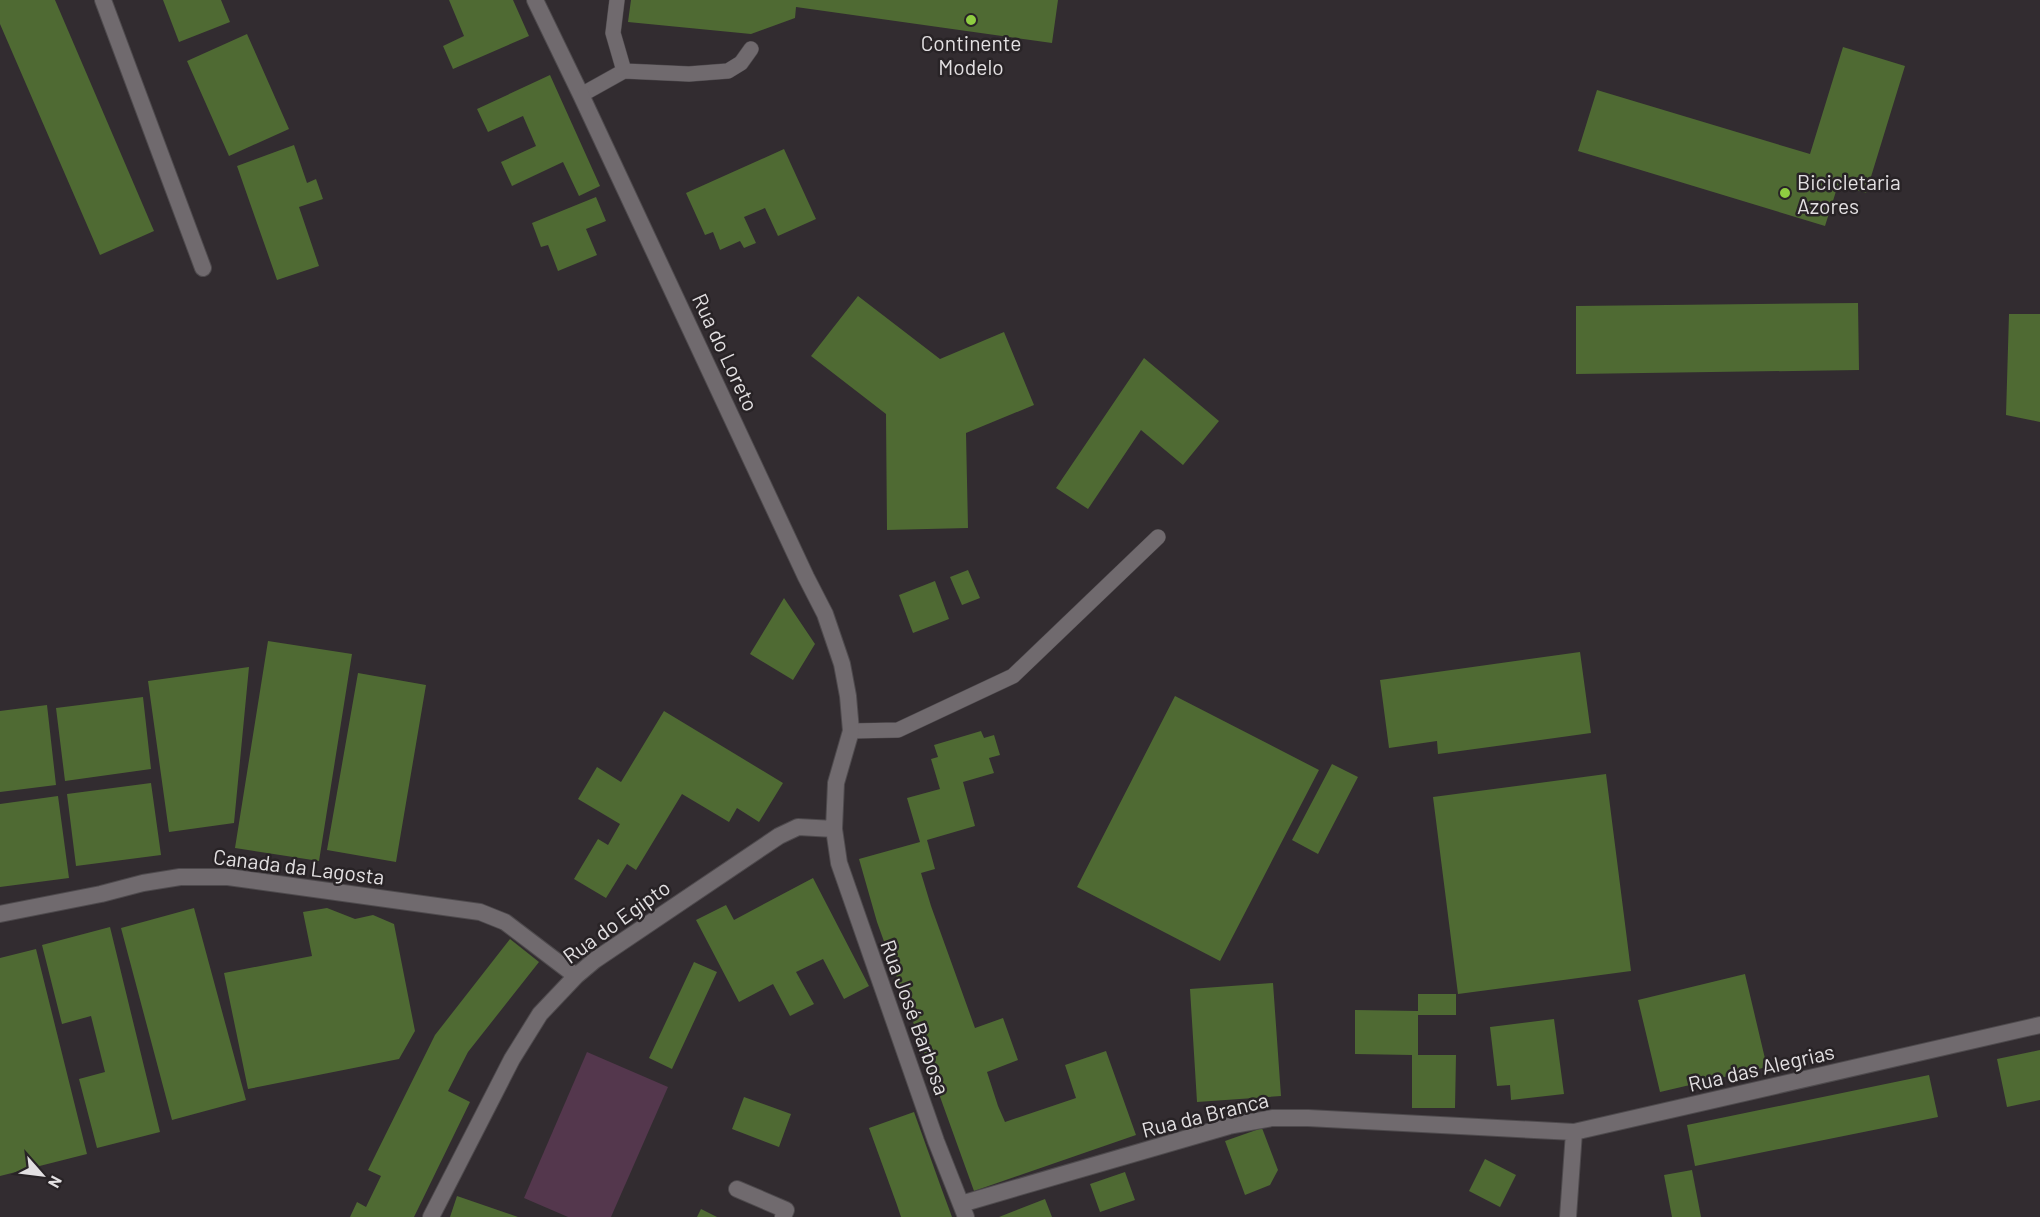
<svg xmlns="http://www.w3.org/2000/svg" width="2040" height="1217" viewBox="0 0 2040 1217" font-family="Barlow,sans-serif">
<rect width="100%" height="100%" fill="#322c30"/>
<path fill="#54374d" d="M587,1052L668,1087L611,1217H568L524,1198Z"/>
<path fill="#4f6a33" d="M0,0H55L154,231L100,255L0,24Z
M163,0H221L230,22L179,42Z
M449,0H513L529,36L453,69L443,46L464,36Z
M631,0H1058L1052,43L796,7L795,18L751,34L628,22Z
M247,34L289,129L229,156L187,61Z
M1843,47L1905,66L1866,193L1838,185L1825,226L1578,151L1597,90L1810,154Z
M550,75L600,186L579,196L563,162L512,186L501,162L536,146L523,116L488,132L477,109Z
M294,145L307,183L316,179L323,199L299,207L319,266L277,280L237,166Z
M784,149L816,219L778,236L765,208L744,217L756,243L744,248L740,241L720,250L713,232L705,235L686,193Z
M596,197L606,221L586,229L597,255L558,271L548,245L541,247L532,223Z
M858,296L940,359L1004,332L1034,405L966,433L968,528L887,530L886,414L811,356Z
M1858,303L1859,370L1576,374V306Z
M2009,314H2040V422L2006,415Z
M1144,358L1219,421L1183,465L1141,430L1088,509L1056,488Z
M968,570L980,598L962,605L950,577Z
M935,581L949,619L913,633L899,595Z
M784,598L815,644L793,680L750,654Z
M268,641L352,654L319,861L235,848Z
M1580,652L1591,733L1438,754L1437,741L1389,748L1380,680Z
M249,667L234,823L169,832L148,681Z
M358,673L426,685L396,862L327,850Z
M1175,696L1319,770L1220,961L1077,887Z
M143,697L151,769L65,781L56,708Z
M47,705L56,785L0,792V711Z
M664,711L783,783L759,822L737,808L729,822L682,794L636,870L627,864L606,898L574,879L598,839L608,845L620,824L578,799L597,767L621,782Z
M981,731L984,738L994,735L1000,755L989,758L994,773L963,782L975,826L927,840L935,869L921,873L931,906L975,1028L1003,1018L1018,1060L987,1072L998,1106L1005,1122L1076,1098L1065,1065L1106,1051L1136,1135L974,1191L877,922L859,859L920,842L907,798L940,789L931,759L938,757L934,745Z
M1332,764L1358,777L1318,854L1292,840Z
M1606,774L1631,971L1458,994L1433,797Z
M151,783L161,855L76,866L67,794Z
M58,796L69,878L0,887V804Z
M813,878L869,986L844,999L823,959L796,972L814,1004L790,1016L773,984L739,1002L696,920L726,905L734,920Z
M194,908L246,1100L172,1120L121,928Z
M327,908L355,919L373,915L394,924L415,1031L399,1059L248,1089L224,973L312,956L303,912Z
M110,927L160,1132L97,1148L79,1079L105,1072L91,1016L62,1024L42,945Z
M510,939L539,962L468,1052L448,1091L470,1102L414,1217H350L357,1202L366,1207L381,1176L368,1170L435,1035Z
M36,949L87,1154L0,1176V958Z
M694,962L717,972L672,1069L649,1058Z
M1745,974L1767,1067L1660,1092L1638,1000Z
M1273,983L1281,1096L1197,1102L1190,989Z
M1418,994H1456V1015H1418V1055H1456L1455,1108H1412V1055L1355,1054V1010L1418,1011Z
M1554,1019L1564,1094L1511,1100L1510,1085L1497,1086L1490,1027Z
M2040,1050V1100L2007,1107L1997,1059Z
M1929,1075L1938,1117L1695,1166L1687,1125Z
M744,1097L791,1114L779,1147L732,1129Z
M914,1112L942,1190L952,1217H901L897,1205L869,1128Z
M1262,1128L1278,1170L1270,1185L1245,1195L1225,1141Z
M1485,1159L1516,1175L1500,1207L1469,1191Z
M1692,1170L1701,1217H1672L1664,1175Z
M1125,1172L1135,1200L1100,1212L1090,1184Z
M457,1196L518,1217H450Z
M1045,1199L1052,1217H999Z
M701,1209L717,1217H697Z"/>
<g fill="none" stroke-linecap="round" stroke-linejoin="round">
<g stroke="#4e4a4d" stroke-width="16">
<path id="service" d="M617,0L613,33L624,71
M581,95L624,71L689,74L728,71L741,63L751,49
M851,731L898,730L1013,676L1158,537"/>
</g>
<g stroke="#4e4a4d" stroke-width="18">
<path id="minor" d="M103,0L203,268
M535,0L581,95L806,577L825,614L842,664L848,696L851,731L836,783L834,829L839,863L936,1141L966,1217
M0,914L101,894L143,883L180,877H228L480,912L505,922L576,976
M737,1189L786,1210L783,1217
M961,1204L1229,1126L1272,1118H1308L1574,1132
M431,1217L512,1059L540,1014L576,976L595,960L779,836L798,827L834,829
M1568,1217L1574,1132L2040,1025"/>
</g>
<use href="#service" stroke="#706a6e" stroke-width="15"/>
<use href="#minor" stroke="#706a6e" stroke-width="16"/>
</g>
<g fill="#8fcd41" stroke="#282326" stroke-width="2">
<circle cx="971" cy="20" r="6"/>
<circle cx="1785" cy="193" r="6"/>
</g>
<g text-anchor="middle" dominant-baseline="central" stroke-width="5" stroke-linejoin="round" paint-order="stroke">
<g font-size="21" fill="#e3e0e2" stroke="#282326">
<text x="971" y="42">Continente<tspan x="971" dy="24">Modelo</tspan></text>
<text x="1797" y="181" text-anchor="start">Bicicletaria<tspan x="1797" dy="24">Azores</tspan></text>
</g>
<g font-size="21" fill="#e3e0e2" stroke="#282326">
<text transform="translate(726 352) rotate(65)">Rua do Loreto</text>
<text transform="translate(299 866) rotate(7)">Canada da Lagosta</text>
<text transform="translate(616 921) rotate(-36)">Rua do Egipto</text>
<text transform="translate(916 1017) rotate(70)">Rua José Barbosa</text>
<text transform="translate(1761 1067) rotate(-13)">Rua das Alegrias</text>
<text transform="translate(1205 1114) rotate(-14)">Rua da Branca</text>
</g>
</g>
<g transform="translate(42 1175) rotate(118)" stroke="#282326" stroke-width="4.5" paint-order="stroke">
<path d="M0-4.5L10 22L0 15L-10 22Z" fill="#e3e0e2"/>
<text y="-9" font-size="16" font-weight="bold" text-anchor="middle" fill="#e3e0e2">N</text>
</g>
</svg>
